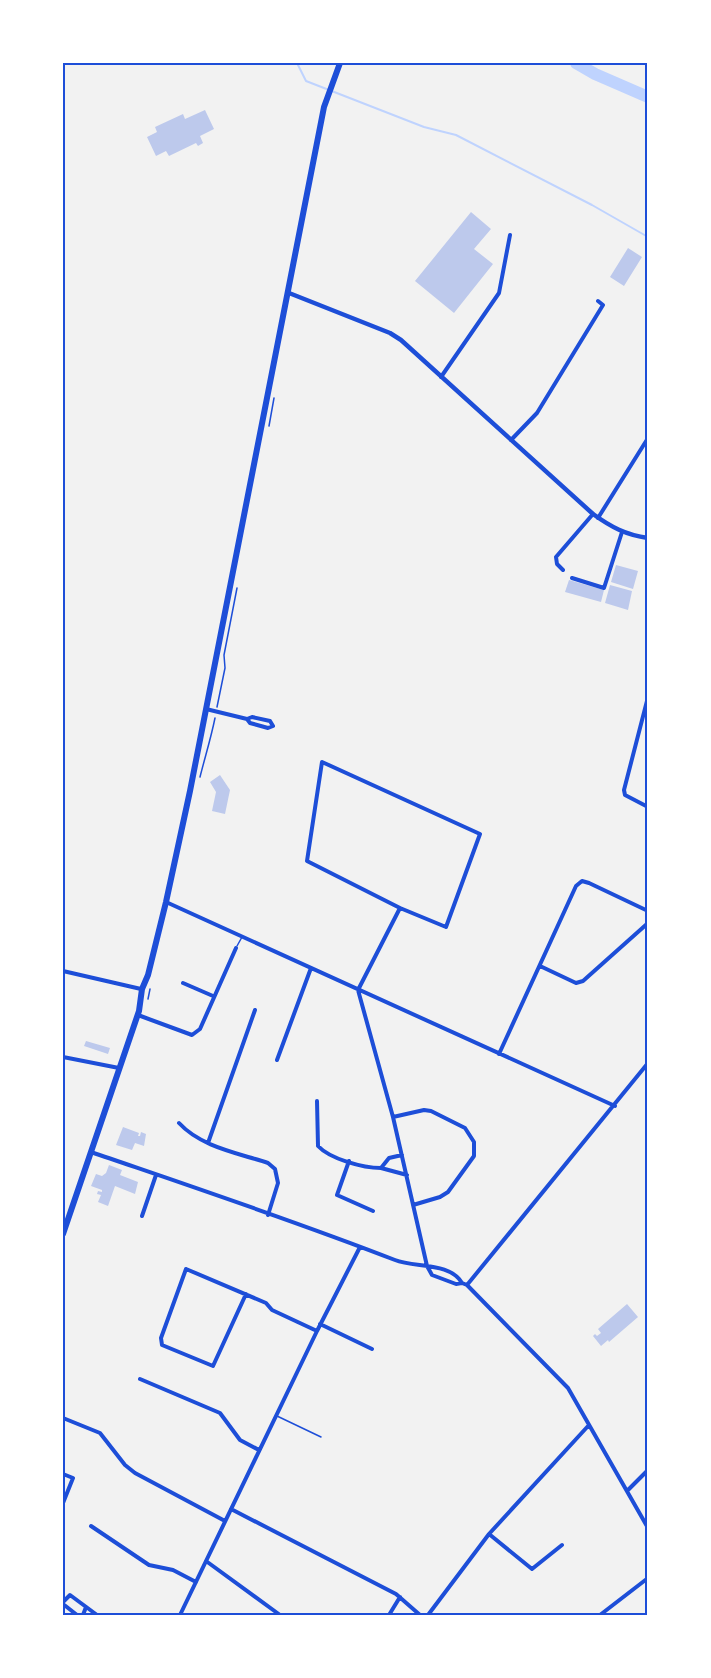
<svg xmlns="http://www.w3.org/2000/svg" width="711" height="1678" viewBox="0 0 711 1678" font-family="Arial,sans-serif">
<rect width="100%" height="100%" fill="#f2f2f2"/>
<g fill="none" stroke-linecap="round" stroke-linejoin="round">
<path stroke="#bfd3fe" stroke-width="2" d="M297,63L306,81L424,127L456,135L592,205L648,237"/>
<path stroke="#bfd3fe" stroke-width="12" d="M576,63L595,74L648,97"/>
</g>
<path fill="#bdc9ec" d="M205,110L214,129L200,136L203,143L198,146L196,143L169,156L166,151L156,156L147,137L157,132L155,127L183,114L185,119Z
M471,212L491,229L474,249L493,264L454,313L415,281Z
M628,248L642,257L624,286L610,277Z
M616,565L638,571L633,589L611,582Z
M569,580L604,590L601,602L565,592Z
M610,585L632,591L628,610L605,603Z
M220,775L230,790L225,814L212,811L216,792L210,782Z
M86,1041L110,1048L108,1054L84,1046Z
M123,1127L139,1133L138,1136H140L141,1132L146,1134L144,1146L135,1143L132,1150L116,1145Z
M109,1165L122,1170L120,1175L138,1182L135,1194L115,1186L108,1206L98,1202L101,1195L97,1194L98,1191L102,1192V1190L91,1186L96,1174L102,1176L106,1173Z
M627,1304L638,1317L609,1342L608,1340L601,1346L593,1336L595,1334L597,1336L601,1333L598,1329Z"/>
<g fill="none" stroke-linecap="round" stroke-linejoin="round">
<path stroke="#1d4ed8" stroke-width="1.5" d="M269,426L274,398
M217,707L225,668L224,655L237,588
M200,777C205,757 211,738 215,718
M148,999L150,989"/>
<path stroke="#1d4ed8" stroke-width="1.5" d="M237,946L242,937
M277,1416L321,1437"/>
<path stroke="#1d4ed8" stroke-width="4" d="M441,377L499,293L510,235
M511,440L537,413L603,305L598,301
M598,518L648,438
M563,570L557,564L556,557L593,514
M572,578L604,588L622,532
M648,697L624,790L625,795L648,807
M206,709L247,719
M252,717L270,721L273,726L268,728L250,723L247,719Z
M166,902L615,1106
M540,966L576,983L583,981L648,923
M63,971L141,989
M183,983L213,996
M358,990L393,1117L427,1266L432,1275L456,1284L462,1283L467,1285L568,1388L648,1528
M358,990L400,908L307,861L322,762L480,834L446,927L400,908
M138,1015L192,1035L200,1029L236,948
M499,1054L576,886L582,881L589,883L648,911
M63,1057L119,1068
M277,1060L311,968
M317,1101L318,1146C330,1159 363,1168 381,1168L389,1158L402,1155
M393,1117L424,1110L431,1111L465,1128L474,1142V1156L448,1192L440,1197L413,1205
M179,1123C201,1147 238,1153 268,1163L275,1169L278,1183L268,1215
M208,1143L255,1010
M91,1152C193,1187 295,1221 395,1260C415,1268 450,1262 462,1283
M349,1161L337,1195L373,1211
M381,1168L407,1175
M142,1216L156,1175
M467,1285L648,1063
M246,1294L213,1366L162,1345L161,1338L186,1269L266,1303L272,1310L317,1331
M320,1324L372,1349
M140,1379L220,1413L240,1440L259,1450
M63,1418L100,1433L125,1465L135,1473L225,1521
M63,1474L73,1478L63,1503
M627,1491L648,1470
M231,1509L396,1594L420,1615
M91,1526L149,1565L173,1570L196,1582
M489,1534L532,1569L562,1545
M206,1561L280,1615
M63,1602L70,1595L97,1615
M63,1604L77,1615
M83,1615L86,1607
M180,1615L317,1331L360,1247
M389,1615L400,1597
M428,1615L489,1534L589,1425
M600,1615L648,1578"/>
<path stroke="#1d4ed8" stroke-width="4.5" d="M289,293L390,333L401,340L593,514C611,527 626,535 648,538"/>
<path stroke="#1d4ed8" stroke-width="6" d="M63,1234L139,1011L142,989L148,975L166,902L190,791L324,107L340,63"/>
</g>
<rect width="711" height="1678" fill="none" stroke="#ffffff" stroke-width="129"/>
<rect x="64" y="64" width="582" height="1550" fill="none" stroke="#1d4ed8" stroke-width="2"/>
</svg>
